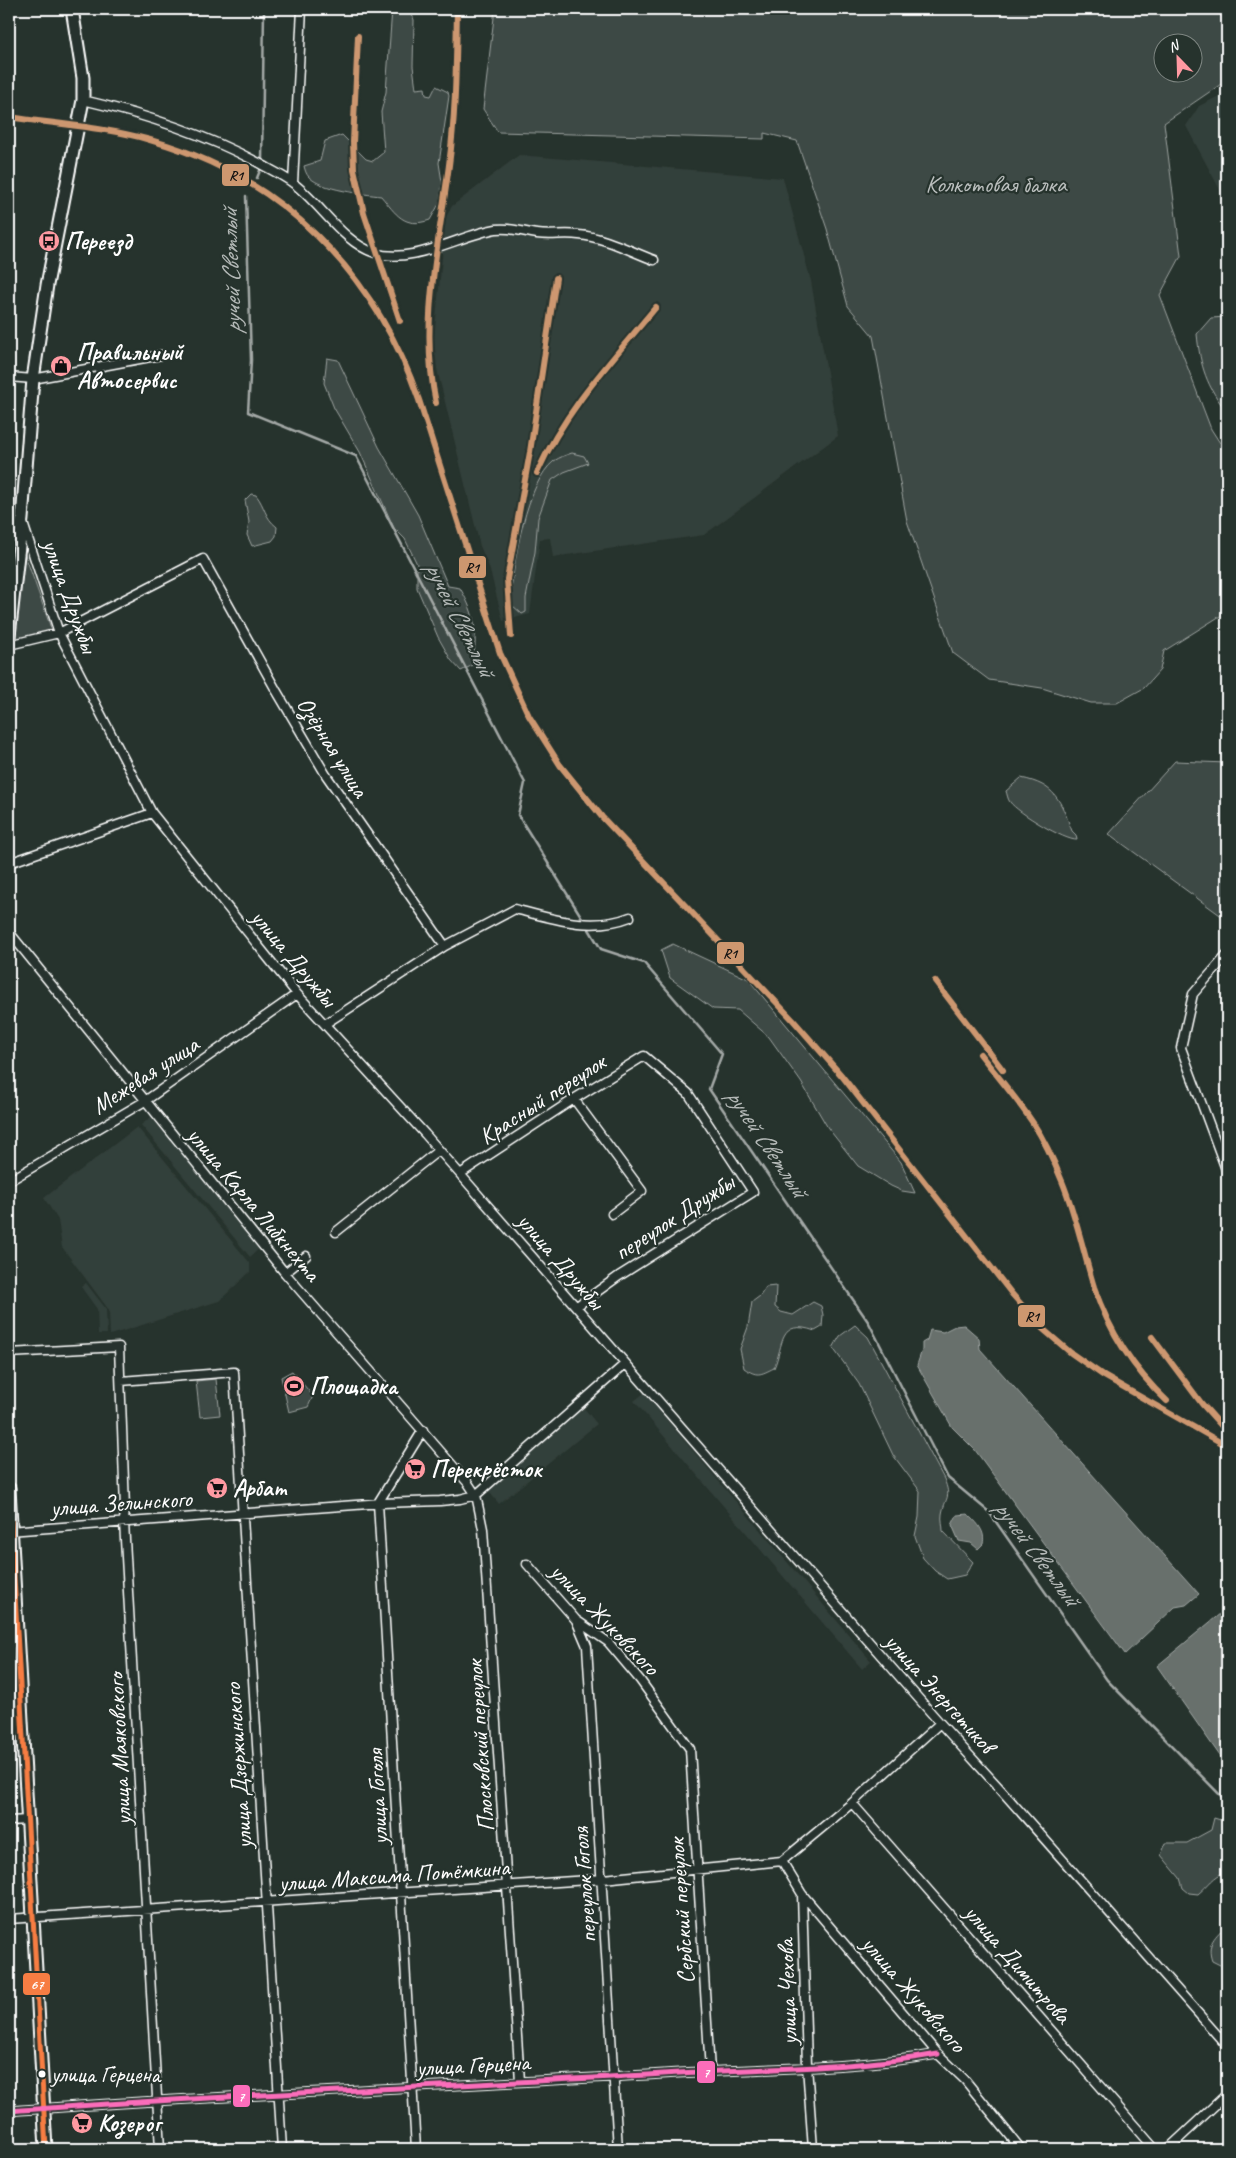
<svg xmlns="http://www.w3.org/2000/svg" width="1236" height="2158" viewBox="0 0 1236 2158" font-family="Caveat,sans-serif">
<rect width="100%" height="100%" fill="#26332d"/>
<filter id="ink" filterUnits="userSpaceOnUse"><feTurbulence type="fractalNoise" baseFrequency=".02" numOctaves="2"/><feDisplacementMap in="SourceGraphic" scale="10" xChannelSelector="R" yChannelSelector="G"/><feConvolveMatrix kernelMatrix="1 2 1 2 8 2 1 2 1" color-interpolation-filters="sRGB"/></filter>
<g filter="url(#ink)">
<path fill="#333f3a" d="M1227,92V203L1186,126L1199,106Z
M519,155L783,178L811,281L838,436L704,535L553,557L550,538L540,539L530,614L503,621L489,567L480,546L437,369L434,339L446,217L452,206Z
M151,1117L260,1248L250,1257L141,1125Z
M137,1127L250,1263V1272L219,1301L110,1335L109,1310L62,1247L58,1220L44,1198Z
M86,1283L106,1309L107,1334H98L97,1309L81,1287Z
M644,1393L871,1661L862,1669L634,1401Z
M584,1408L597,1424L499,1504L486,1488Z"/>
<path fill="#3e4944" stroke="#9ea4a2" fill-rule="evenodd" d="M392,9H410L414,20L413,66L416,89L425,88L426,95L431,96L436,86L448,92L449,96L439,163L442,182L439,204L430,220C404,229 396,214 381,196C363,194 322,190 309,177C306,174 305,170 304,166L320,161L325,141L342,135L366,159L373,161L384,152L381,112L386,92Z
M495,9H1227V80L1164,123L1181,256L1160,295L1211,429L1227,454V609L1225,613L1164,651L1160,670L1144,688L1117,703H1091L1042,688L989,680L953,653L907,521L873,336L848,306L827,229L797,141L764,133V139L498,132L483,109ZM1164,42H1194V72H1164Z
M1227,317V412C1207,387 1200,366 1197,334L1211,318Z
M327,358L338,360L379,447L418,515L448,586L460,588C477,617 477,632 473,665L461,671L451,660L438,637L417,588V564L405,539L394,528L360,452L334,408L324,383Z
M572,453L584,456L588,463L564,472L552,480L538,518L535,552L526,598V612L522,614L512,605L511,595C514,561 526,483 554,461C560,457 566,455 572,453Z
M251,494L256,495C265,506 264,517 277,527L276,536L272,541L252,546L247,535L249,522L245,500Z
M23,549L52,631L13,640Z
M1175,761L1227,763V920L1109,834Z
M1021,778C1056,785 1060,800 1072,831L1076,835L1077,840C1065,841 1017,812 1010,802C1008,800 1007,794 1006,791Z
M673,944L748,979L901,1162L915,1193L902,1191L891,1186L858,1166L828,1128L801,1082L769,1037L738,1010L713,1009L670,978L661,950Z
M776,1286L775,1307L781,1312L793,1315L813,1302L821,1306L823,1315L822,1327L815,1331C778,1318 784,1345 774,1368C760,1375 757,1377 744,1368L740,1349L748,1327L752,1302L760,1296L766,1287Z
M855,1325L868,1337L944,1479C952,1499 945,1497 942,1514C941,1519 943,1526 943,1531L973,1562L965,1575L947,1579L935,1571L923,1558L915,1536L919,1517L920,1491L893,1455L859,1384L833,1348L840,1336Z
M292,1371L313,1396L308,1407L289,1412L281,1377Z
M216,1379L220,1415L200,1417L196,1381Z
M1214,1818L1227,1822V1871C1212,1877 1210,1884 1198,1894L1189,1893L1183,1888L1180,1878L1161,1855L1166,1843H1187L1211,1830Z
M1227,1925V1963L1222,1966L1212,1961C1206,1944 1215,1936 1227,1925Z"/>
<path fill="#67706c" stroke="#a4a9a7" d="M964,1325L979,1338L980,1349L1199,1594L1186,1605L1175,1607L1125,1654L975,1450L952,1427L917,1365L922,1350V1343L927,1340L930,1330L943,1332L955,1326Z
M968,1514C977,1523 986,1531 983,1544L978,1549L971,1543L959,1541L952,1525L957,1515Z
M1227,1608V1766L1157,1666Z"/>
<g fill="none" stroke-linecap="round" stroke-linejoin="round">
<path stroke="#a4a9a7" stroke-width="2.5" d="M262,162L264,9
M257,178L261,168
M246,196L251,360L248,412L356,456L525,783L518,815L584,921
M587,926L601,949L644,963L722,1054L709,1089L869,1323L948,1478L989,1512L1107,1680L1227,1802"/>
<g stroke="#fff" stroke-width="11">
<path id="street" d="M83,100C143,114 202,133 257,162C269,169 282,175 293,183C320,203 343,243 375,253C412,265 460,235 496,229C511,227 523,232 537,234C551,236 565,233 579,235C604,237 630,251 654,260
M293,183L302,9
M9,377L33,379L161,355
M23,523L59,633L152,813L297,994L425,1134L940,1723L1002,1791L1227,2046
M9,645L59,633L203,559L276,690L326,775L445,946
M9,863L152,813
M9,932L285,1273L468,1483L476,1495L483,1529L520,2081
M1227,955L1193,994L1181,1048L1227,1172
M325,1024L445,946L515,909C553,919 592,932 630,917
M574,1099L642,1191L612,1214
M460,1174L574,1099L644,1056L688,1093L753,1192L619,1276L577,1306
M9,1181L145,1101L297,994
M336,1232L439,1150
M285,1273L306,1256
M9,1353L119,1347L125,1508L124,1522L160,2149
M121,1381L234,1372L282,2149
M9,1531L382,1503L440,1501L460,1499L476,1495L625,1364
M527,1564L576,1620L608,1642L640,1680L690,1749L710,2071
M576,1620L587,1646L618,2149
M9,1725L22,1724
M852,1803L1155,2149
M9,1821L28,1820
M782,1861L802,1894L938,2054L965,2080L1021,2149
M782,1861L852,1803L940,1723
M802,1894L807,2066L813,2149
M9,1919L603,1879L782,1861
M9,2111C227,2094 445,2087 663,2074C754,2068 848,2070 938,2054
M416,2149L378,1503L423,1430
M1168,2149L1227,2094"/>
</g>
<g stroke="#fff" stroke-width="15">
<path id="secondary" d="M9,636L22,519L33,379L47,285L83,100V78L72,9
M9,1488L46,2149"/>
</g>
<use href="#street" stroke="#26332d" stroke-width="8"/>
<use href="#secondary" stroke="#26332d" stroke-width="11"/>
<g stroke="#26332d" stroke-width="9">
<path id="bus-1" d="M9,1488L46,2149"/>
</g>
<g stroke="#26332d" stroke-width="9">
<path id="bus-2" d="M9,2111C227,2094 445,2087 663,2074C754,2068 848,2070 938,2054"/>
</g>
<use href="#bus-1" stroke="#f77d43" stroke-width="5"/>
<use href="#bus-2" stroke="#fb6dba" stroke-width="5"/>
<g stroke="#26332d" stroke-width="10">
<path id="rail-1" d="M358,36L353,142L354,169L364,213L400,321
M9,117C55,124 105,127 150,140C282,177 375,273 419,400L500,653L529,716L560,765L602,817L793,1020L842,1076L1012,1294L1043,1329L1071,1353L1104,1376L1227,1446
M436,403C419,324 439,243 449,165C456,113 456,61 457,9
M537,473C565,410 612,360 656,307
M511,636L507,579L530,452L556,278
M935,981L1003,1070
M980,1054C998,1077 1017,1099 1033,1123C1045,1141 1054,1161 1062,1181C1076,1215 1083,1251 1094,1287C1109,1331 1133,1369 1167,1401
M1152,1337L1202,1404L1227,1432"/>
</g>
<use href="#rail-1" stroke="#cd976f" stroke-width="6"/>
</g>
</g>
<defs>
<g id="bus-disc" transform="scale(1.125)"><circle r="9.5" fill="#ff9aa2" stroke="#26332d"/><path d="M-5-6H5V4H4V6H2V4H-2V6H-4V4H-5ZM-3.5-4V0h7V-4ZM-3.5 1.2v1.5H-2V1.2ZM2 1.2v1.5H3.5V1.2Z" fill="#111"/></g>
<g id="shop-disc" transform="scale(1.125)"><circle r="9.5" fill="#ff9aa2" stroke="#26332d"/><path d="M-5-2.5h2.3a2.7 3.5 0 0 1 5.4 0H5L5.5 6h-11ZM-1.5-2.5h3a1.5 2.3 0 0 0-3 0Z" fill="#111"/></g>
<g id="stadium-disc" transform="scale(1.125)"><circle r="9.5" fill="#ff9aa2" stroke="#26332d"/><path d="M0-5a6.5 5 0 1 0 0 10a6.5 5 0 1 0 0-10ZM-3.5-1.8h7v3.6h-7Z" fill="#111"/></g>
<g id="supermarket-disc" transform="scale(1.125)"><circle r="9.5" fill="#ff9aa2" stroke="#26332d"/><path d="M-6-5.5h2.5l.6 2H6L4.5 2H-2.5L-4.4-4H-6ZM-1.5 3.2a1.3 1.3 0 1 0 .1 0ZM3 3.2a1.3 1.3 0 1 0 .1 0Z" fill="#111"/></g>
</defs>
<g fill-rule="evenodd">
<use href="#bus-disc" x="49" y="241"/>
<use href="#shop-disc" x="61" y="366"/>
<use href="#stadium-disc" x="294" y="1386"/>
<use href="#supermarket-disc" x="415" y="1469"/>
<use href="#supermarket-disc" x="217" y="1488"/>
<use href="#supermarket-disc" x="82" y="2123"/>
</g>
<circle fill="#fff" stroke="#26332d" stroke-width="2" cx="42" cy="2074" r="4.5"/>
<g text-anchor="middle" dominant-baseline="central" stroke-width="4.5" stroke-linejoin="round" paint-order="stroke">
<g font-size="23" fill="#fff" stroke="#26332d" text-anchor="start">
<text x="51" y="2074">улица Герцена</text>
</g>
<g font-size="24" fill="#bbbfbe" stroke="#26332d">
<text x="996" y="184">Колкотовая балка</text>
</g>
<g font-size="24" font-weight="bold" fill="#fff" stroke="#26332d" text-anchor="start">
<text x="65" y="241">Переезд</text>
<text x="77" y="352">Правильный<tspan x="77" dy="28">Автосервис</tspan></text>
<text x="310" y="1386">Площадка</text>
<text x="431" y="1469">Перекрёсток</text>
<text x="233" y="1488">Арбат</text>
<text x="98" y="2123">Козерог</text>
</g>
<g font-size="24" fill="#fff" stroke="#26332d">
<text transform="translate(70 596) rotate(70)">улица Дружбы</text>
<text transform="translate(333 747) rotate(58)">Озёрная улица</text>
<text transform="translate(294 958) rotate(50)">улица Дружбы</text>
<text transform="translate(145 1075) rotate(-33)">Межевая улица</text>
<text transform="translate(542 1099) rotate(-33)">Красный переулок</text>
<text transform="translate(254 1204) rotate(50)">улица Карла Либкнехта</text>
<text transform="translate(674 1217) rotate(-33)">переулок Дружбы</text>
<text transform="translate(561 1261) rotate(49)">улица Дружбы</text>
<text transform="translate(121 1503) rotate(-4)">улица Зелинского</text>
<text transform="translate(605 1619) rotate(46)">улица Жуковского</text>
<text transform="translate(940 1693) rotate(48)">улица Энергетиков</text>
<text transform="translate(480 1746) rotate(-94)">Плосковский переулок</text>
<text transform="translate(119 1749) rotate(-93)">улица Маяковского</text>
<text transform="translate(238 1766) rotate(-94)">улица Дзержинского</text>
<text transform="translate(377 1797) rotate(-93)">улица Гоголя</text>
<text transform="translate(394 1875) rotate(-4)">улица Максима Потёмкина</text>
<text transform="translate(584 1885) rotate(-94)">переулок Гоголя</text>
<text transform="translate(681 1911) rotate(-94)">Сербский переулок</text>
<text transform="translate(1018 1964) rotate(49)">улица Димитрова</text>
<text transform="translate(787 1992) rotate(-92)">улица Чехова</text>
<text transform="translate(914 1994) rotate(49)">улица Жуковского</text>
<text transform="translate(473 2065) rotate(-3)">улица Герцена</text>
</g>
<g font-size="25" font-style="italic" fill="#b3b8b6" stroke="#26332d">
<text transform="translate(231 271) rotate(-92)">ручей Светлый</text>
<text transform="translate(460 619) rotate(63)">ручей Светлый</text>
<text transform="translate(767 1143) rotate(56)">ручей Светлый</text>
<text transform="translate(1037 1553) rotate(53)">ручей Светлый</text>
</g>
</g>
<g stroke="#26332d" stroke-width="2">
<rect x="221" y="163" width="29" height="24" rx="5" fill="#cd976f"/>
<rect x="458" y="555" width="29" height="24" rx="5" fill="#cd976f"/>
<rect x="716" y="941" width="29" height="24" rx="5" fill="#cd976f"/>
<rect x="1017" y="1304" width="29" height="24" rx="5" fill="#cd976f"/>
<rect x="22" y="1972" width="29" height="24" rx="5" fill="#f77d43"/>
<rect x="696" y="2060" width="20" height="24" rx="5" fill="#fb6dba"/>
<rect x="232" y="2084" width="19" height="24" rx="5" fill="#fb6dba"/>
</g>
<g font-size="14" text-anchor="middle" font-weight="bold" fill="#fff">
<text x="37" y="1989">67</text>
<text x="706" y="2077">7</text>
<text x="241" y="2101">7</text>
</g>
<g font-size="14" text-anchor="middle" font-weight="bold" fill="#111">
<text x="236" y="180">R1</text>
<text x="472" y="572">R1</text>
<text x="730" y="958">R1</text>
<text x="1032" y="1321">R1</text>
</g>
<rect width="1236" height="2158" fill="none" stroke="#26332d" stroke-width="30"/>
<rect x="15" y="15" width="1206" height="2128" fill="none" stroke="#fff" stroke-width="2" filter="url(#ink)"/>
<g transform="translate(1178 58) rotate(337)"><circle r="24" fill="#26332d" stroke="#7d8581"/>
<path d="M0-4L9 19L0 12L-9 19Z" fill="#ff9aa2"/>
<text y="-8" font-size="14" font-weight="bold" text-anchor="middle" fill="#ffffff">N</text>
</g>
</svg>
